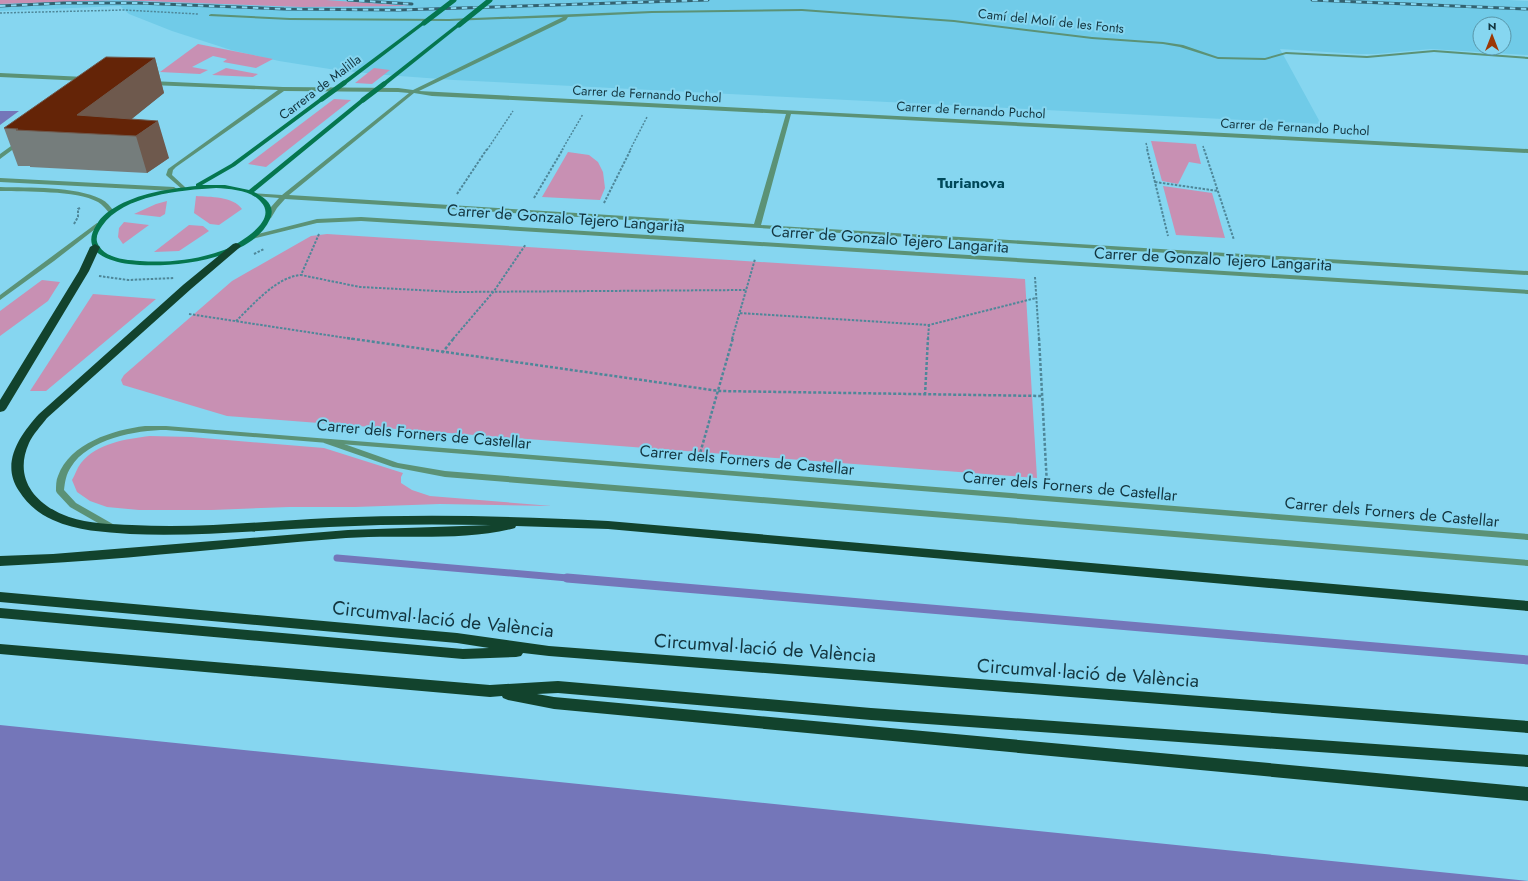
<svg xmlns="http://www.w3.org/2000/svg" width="1528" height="881" viewBox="0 0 1528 881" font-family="Jost,sans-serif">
<rect width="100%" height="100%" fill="#86d6f0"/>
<path fill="#70cbe8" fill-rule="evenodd" d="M0,0H1508L1528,1V55L1431,49L1376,54H1358L1280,49L1321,124L454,80L386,75L336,70L279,61L231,50L172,31L129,14L120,6L0,11ZM1480,24H1504V48H1480Z"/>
<path fill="#c890b3" d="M0,0H326L411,6L302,7L116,0L0,4Z
M198,44L273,59L256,68L223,62L227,59L213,56L192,67L208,70L200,74L160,72Z
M226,68L258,74L253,77L212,75Z
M374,68L390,70L372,84L355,83Z
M334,99L351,100L266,167L248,164Z
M1151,141L1196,144L1201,164L1189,162L1178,184L1162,181Z
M568,152L589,155L598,162L603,172L605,188L600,200L542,197Z
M1163,186L1212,193L1225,238L1176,235Z
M196,196C210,197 233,196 242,209L219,225L210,224L194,213Z
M167,201L165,214L160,217L134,214L156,204Z
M124,222L149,225L123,244L118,237L119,228Z
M189,225L203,226L209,231L179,251L154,252Z
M327,234L1025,279L1037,478L227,416L123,385L121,380L124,375L232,281L311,236Z
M42,280L60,282L48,301L0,336V311Z
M93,294L156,299L46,391H30Z
M150,436L191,437L324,448L403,473L401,477V483L412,490L430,496L552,506L440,504L355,507H289L212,510H139L107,507L90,501L77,492L72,480C75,475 77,468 81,463C97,443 126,439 150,436Z"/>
<path fill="#7476b9" d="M0,111H19L0,125Z
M0,725L1528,881H0Z"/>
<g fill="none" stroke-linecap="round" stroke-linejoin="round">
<path stroke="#7476b9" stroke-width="7" d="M337,558L579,579"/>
<path stroke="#7476b9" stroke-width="9" d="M567,578L1528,660"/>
<path stroke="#4e8799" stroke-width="1.5" stroke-dasharray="2 1.5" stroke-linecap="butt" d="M0,13L124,10L198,14
M1146,143L1148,150
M1203,146L1204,150
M487,150L513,111
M562,150L583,114
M630,150L647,117"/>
<path stroke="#4e8799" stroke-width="2" stroke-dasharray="2.5 1.5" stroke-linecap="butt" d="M1147,149L1168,236
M1204,149L1234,240
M1155,182L1218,191
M457,194L487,149
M534,198L563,149
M604,203L631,149
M74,224L78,217V209L80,208
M319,234L301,275L360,287L456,292L747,290
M254,254L264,249
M99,276L128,280L174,278
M1035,277L1039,339
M740,313L929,325L1036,298
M189,314L353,339
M236,321C254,304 276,277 301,275
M453,339L494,291L526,244
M732,339L755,259
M928,339L929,325"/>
<path stroke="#4e8799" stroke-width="2.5" stroke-dasharray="3 2" stroke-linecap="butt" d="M347,338L719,391L1042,396
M1039,338L1047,485
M442,353L454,338
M925,395L928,338
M699,457L733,338"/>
<path fill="#5b9276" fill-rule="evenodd" d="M324,439H330L398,463L445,471L1528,560V566L445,477L393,467L324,443L323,441Z"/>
<path fill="#5b9276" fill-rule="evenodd" d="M802,9L954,20L1092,37L1163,42L1183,45L1218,57L1265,58L1286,52L1367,56L1434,50L1528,57V59L1434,52L1367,58L1286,54L1265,60L1218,59L1180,47L1163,44L1092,39L954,22L802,11L652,13L568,17L566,20L419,91L1528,149V153L791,114L761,225L1528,271V275L285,199L277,208L271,218L269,219L266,217L271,207L279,198L254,196L252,195V193L282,195L409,93L398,92L284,91L176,167L173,170L172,175L185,187L186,188L183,190L167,176L166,175L168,169L278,90L151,85L148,83L151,81L283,87L398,88L413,90L563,17L449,21L290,20L209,16V15L211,14L290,18L449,19L652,11ZM414,93L432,96L786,114L754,224L289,195Z
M0,73L85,77L88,79L85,81L0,77Z
M18,141L23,142L0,159V154Z
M0,178L174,187L177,189L174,191L0,182Z
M0,187C29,188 75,186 101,199C107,202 111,207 114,212L113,213H109C106,209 103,205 98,202C76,190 26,192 0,191Z
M361,217L1528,290V294L361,221L317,223L252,239L249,237L250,236L317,219Z
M97,223L100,225L99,226L54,261L0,300V295Z
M145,426H166L1528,534V540L166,430C136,430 88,439 71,467C66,474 65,482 64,490L76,503L118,527L119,529L118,531H112L70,507L57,493L56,491C56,486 56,480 58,476C70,443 113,430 145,426Z"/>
<path fill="#05764e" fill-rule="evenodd" d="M422,22L426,23L346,84H342V82Z
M457,24L461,25L386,85H382V83Z
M320,98L325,99L235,166L202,185H225L249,190L361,99H365V101L254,192C265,198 276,205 270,219C252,261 167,269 129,264C107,261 79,251 97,224C101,217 107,212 114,208C138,193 169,189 196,186V184L231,164ZM216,188C231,189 251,190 261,202C279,221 238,244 224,250C197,260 168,263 140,261C127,260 107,259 99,246C94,239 98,232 102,226C123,195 181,190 216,188Z"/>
<path fill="#12432d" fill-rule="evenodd" d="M236,243L239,244L241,246L239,248L191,289L47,418C41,426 33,434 29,443C13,478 35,505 69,517C89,524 111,524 132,525C198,529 264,521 330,518C423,514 515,516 608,521L1528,601V611L608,529L516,526L515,528C463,542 400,534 346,538C231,547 116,561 0,566V556L53,554L348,530L491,525C437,524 383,524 329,527C262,530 196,537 130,534C104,532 77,531 53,520C39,514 27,504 19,491C0,463 20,435 39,414L183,285L233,244Z
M95,244L100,247L89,271L6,409L4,411L0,412V400L79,271L90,247Z
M0,592L457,633L549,646L1528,721V733L549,656L523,653L521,656L516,657L463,659L0,618V608L463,649L489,648L457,643L0,602Z
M0,644L490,685L558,681L871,708L1528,755V767L871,720L558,693L537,694L554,697L1528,787V801L554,709L508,700L503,698L502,696L490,697L0,654Z"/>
<g stroke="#336270" stroke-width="3">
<path id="rail" d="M348,0L412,4
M1312,0L1528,9
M0,6L64,3H137L284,9L398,10L708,0"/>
</g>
<use href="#rail" stroke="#86d6f0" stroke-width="2" stroke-dasharray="5.5" stroke-linecap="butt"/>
<path stroke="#05764e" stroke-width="5" d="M424,23L454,0
M459,25L490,0
M322,99L344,83
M363,100L384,84"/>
</g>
<path fill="#757d7c" d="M155,58L164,93L131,119L169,158L147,173L30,167V166H18L4,128Z"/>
<path fill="#6e594d" d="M155,58L164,93L112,135L77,115Z
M158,121L169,158L147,173L136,136Z"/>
<path fill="#642407" stroke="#6e594d" d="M106,57L155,58L77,115L158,121L136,136L16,130L18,129L4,128Z"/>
<g text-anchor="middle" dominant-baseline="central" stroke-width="4" stroke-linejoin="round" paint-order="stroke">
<g font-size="13" fill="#13353f" stroke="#86d6f0">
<text transform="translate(1051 21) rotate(6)">Camí del Molí de les Fonts</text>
<text transform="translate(320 87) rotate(-37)">Carrera de Malilla</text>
<text transform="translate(647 94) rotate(3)">Carrer de Fernando Puchol</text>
<text transform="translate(971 110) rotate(3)">Carrer de Fernando Puchol</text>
<text transform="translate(1295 127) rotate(3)">Carrer de Fernando Puchol</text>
</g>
<g font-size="15" font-weight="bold" fill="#004859" stroke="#86d6f0">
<text x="971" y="183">Turianova</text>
</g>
<g font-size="16" fill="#13353f" stroke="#86d6f0">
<text transform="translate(566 218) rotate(4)">Carrer de Gonzalo Tejero Langarita</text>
<text transform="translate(890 239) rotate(4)">Carrer de Gonzalo Tejero Langarita</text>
<text transform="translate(1213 259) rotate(3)">Carrer de Gonzalo Tejero Langarita</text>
<text transform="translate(424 434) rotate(5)">Carrer dels Forners de Castellar</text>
<text transform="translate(747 460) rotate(5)">Carrer dels Forners de Castellar</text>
<text transform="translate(1070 486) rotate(5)">Carrer dels Forners de Castellar</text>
<text transform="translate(1392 512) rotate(5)">Carrer dels Forners de Castellar</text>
</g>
<g font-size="19" fill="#13353f" stroke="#86d6f0">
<text transform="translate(443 619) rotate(6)">Circumval·lació de València</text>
<text transform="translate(765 648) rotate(4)">Circumval·lació de València</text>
<text transform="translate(1088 673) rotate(4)">Circumval·lació de València</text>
</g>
</g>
<g transform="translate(1492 36)"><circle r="19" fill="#86d6f0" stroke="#5896a9"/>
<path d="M0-3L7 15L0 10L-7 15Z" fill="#9c3804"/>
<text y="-6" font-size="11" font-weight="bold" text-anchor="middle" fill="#13353f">N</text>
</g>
</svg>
